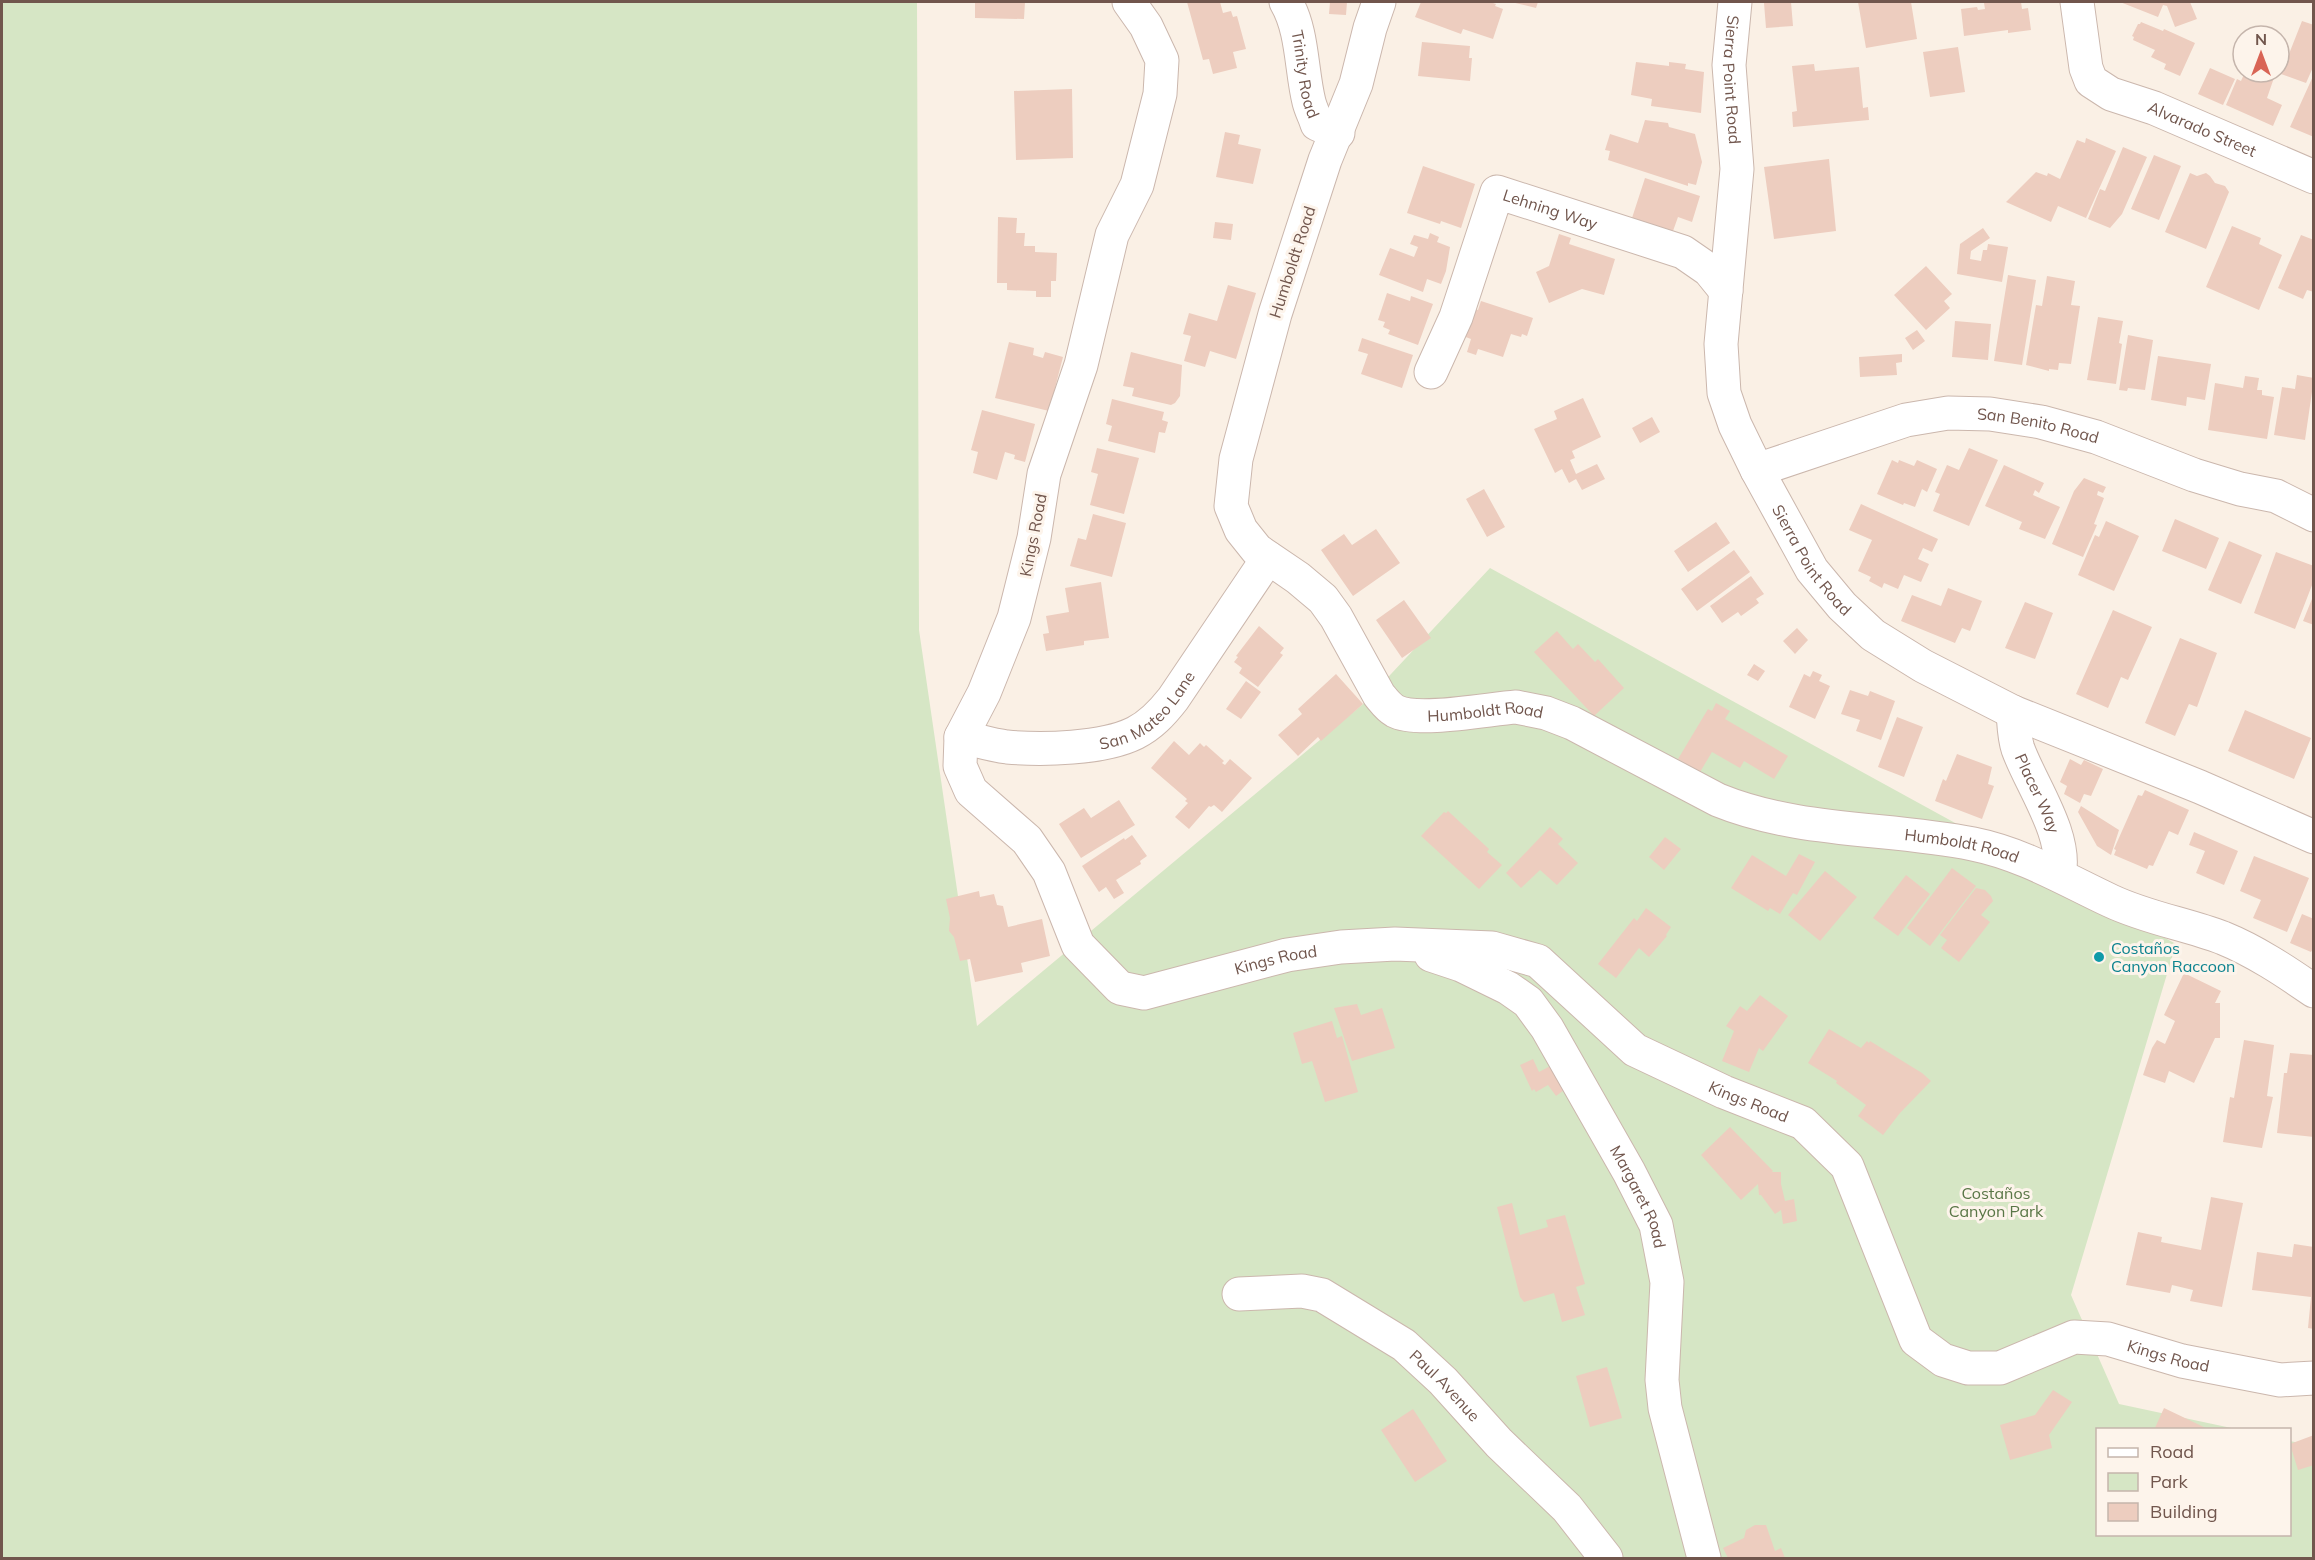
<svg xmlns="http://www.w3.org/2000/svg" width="2315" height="1560" viewBox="0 0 2315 1560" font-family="Mulish,sans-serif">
<rect width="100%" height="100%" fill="#faf0e5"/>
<path fill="#d6e6c5" d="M2,2H917L919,630L977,1026L1363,704L1490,568L2176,944L2071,1295L2119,1404L2236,1429L2098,1430V1534H2290V1441L2313,1446V1558H2Z"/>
<path fill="#edcdbf" d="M975,2H1025L1024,19L975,18Z
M1187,2H1220L1223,13L1231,11L1233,17L1237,16L1246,49L1233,52L1237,68L1213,74L1209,59L1203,60Z
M1330,2H1347L1346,15L1329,14Z
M1421,2H1490L1496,4L1495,6L1503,9L1493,39L1463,29L1461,34L1415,17Z
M1511,2H1538L1536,8Z
M1791,2L1793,26L1766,28L1764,3Z
M1858,2H1911L1917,39L1866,48Z
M1992,2H2021L2022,9L2028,8L2031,30L2008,33V30L1964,36L1961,9L1977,7L1978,10L1985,9L1984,3Z
M2120,2H2190L2197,19L2175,27L2167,6L2163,5L2158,17Z
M2302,21L2314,25V65L2306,83L2281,74Z
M2141,22L2163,31L2164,29L2195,43L2180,76L2164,69L2166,64L2151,57L2155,50L2133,40L2134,37L2132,36L2138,24H2140Z
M2279,40L2288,44L2279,65Z
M1422,42L1470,46L1469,58H1472L1470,81L1418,76Z
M1958,47L1965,92L1930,97L1923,52Z
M1636,62L1669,66V62L1686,64L1685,69L1704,72L1701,113L1651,106L1652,99L1631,95Z
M1814,64L1815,71L1859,67L1863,108L1868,107L1869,120L1793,127L1792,112L1797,111L1792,66Z
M2210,68L2235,79L2223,105L2198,94Z
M2245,72H2276L2267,98L2282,105L2273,126L2226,105L2237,79L2241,81Z
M2314,74V137L2290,127Z
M1072,89L1073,158L1016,160L1014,91Z
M1645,120L1668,123L1669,127L1695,134L1702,162L1696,185L1688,183V186L1608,160L1610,151L1605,150L1610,134L1638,143Z
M1225,132L1240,135L1238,144L1261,149L1253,184L1216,177Z
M2086,138L2116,151L2086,218L2058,206L2051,222L2006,202L2036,172L2047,176L2048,173L2060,179L2077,140L2085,143Z
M2123,147L2147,157L2122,214L2110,228L2088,219L2100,189L2105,191Z
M2154,155L2181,166L2159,220L2131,209Z
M1829,159L1836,231L1774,239L1764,167Z
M1423,166L1475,184L1461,228L1441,221L1440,224L1407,213Z
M2190,173L2197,176L2206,173L2210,176L2215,183L2225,186L2229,192L2206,249L2165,232Z
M1645,178L1700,196L1692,222L1678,217L1673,231L1632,218Z
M998,217L1017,218L1016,233H1025L1024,246H1035V252L1057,253L1056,281H1051V297H1036V291L1007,290V283H997Z
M1215,222L1233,224L1231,240L1213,238Z
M2232,226L2261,238L2259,244L2282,255L2259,310L2206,287Z
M1983,228L1990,238L1971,251L1970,259L1981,261L1983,250H1987L1988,244L2008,247L2002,282L1957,274L1960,244Z
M1430,233L1439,237L1437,242L1450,247L1446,271L1441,284L1427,279L1423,292L1379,275L1390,248L1414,257L1418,247L1410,244L1414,235L1428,239Z
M1559,234L1571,238L1569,244L1615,259L1604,295L1582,289L1549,303L1536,272L1549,266Z
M2301,235L2314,240V292L2307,290L2303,299L2278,288Z
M1926,266L1952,294L1944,301L1950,308L1926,330L1894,295Z
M2008,275L2036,280L2022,365L1994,361Z
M2047,276L2075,281L2071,305L2080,306L2071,364L2059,363L2058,370L2049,369V371L2026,365L2036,305L2042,306Z
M1228,285L1256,293L1236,359L1210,351L1205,367L1184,361L1191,336L1183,334L1189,313L1217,321Z
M1387,293L1410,301L1411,296L1433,304L1418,345L1388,334L1390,330L1383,327L1385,322L1378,320Z
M1481,301L1533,318L1527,336L1522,334L1521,337L1511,334L1503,357L1478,349L1476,355L1467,352L1471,339L1463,336L1472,308L1478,310Z
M2098,317L2123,321L2119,343L2122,344L2116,384L2087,380Z
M1955,321L1991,324L1988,360L1952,357Z
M1917,330L1925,341L1913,350L1905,338Z
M2128,335L2153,340L2145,390L2128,388L2127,391L2119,390Z
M1362,338L1413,355L1402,388L1361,374L1368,354L1358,351Z
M1009,342L1034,348L1033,355L1043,358L1045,352L1063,357L1049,411L995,398Z
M1131,352L1182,365L1180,396L1175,403L1171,405L1132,396L1134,388L1123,386Z
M1902,354V362L1896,363L1897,375L1860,377L1859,357Z
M2158,356L2211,364L2205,400L2187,397L2186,406L2151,400Z
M2297,375L2314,378L2305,440L2274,435L2282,387L2295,389Z
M2245,376L2259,378L2257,390H2262V395L2274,397L2267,439L2208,430L2215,383L2243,388Z
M1583,398L1601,437L1572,451L1575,458L1570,460L1576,474L1597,464L1605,479L1582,490L1576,479L1569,483L1562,469L1555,473L1534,429L1557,419L1554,411Z
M1112,399L1164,412L1162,420L1168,422L1165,433L1159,432L1155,453L1108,441L1112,426L1106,424Z
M982,410L1035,424L1025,462L1014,459L1015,455L1005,452L997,480L973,473L978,452L971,450Z
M1652,417L1660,432L1640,443L1632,428Z
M1097,448L1139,458L1124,514L1090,505L1098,474L1091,472Z
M1969,448L1998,460L1969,526L1933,511L1940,494L1935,492L1947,465L1959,470Z
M1892,460L1898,463L1899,460L1914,466L1917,460L1937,469L1927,492L1922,489L1915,507L1904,503L1903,505L1877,494Z
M2004,465L2044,483L2039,493L2035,490L2033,495L2060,507L2045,539L2019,529L2022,522L1985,506Z
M2084,478L2106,487L2103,493L2098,491L2097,495L2104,498L2094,524L2097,525L2083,557L2052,544L2074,491Z
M1484,489L1505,527L1487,537L1466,499Z
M1861,504L1938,539L1932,552L1923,548L1918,559L1929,564L1921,582L1904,575L1898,589L1884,583L1882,588L1869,581L1871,577L1858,571L1872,540L1849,530Z
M1093,514L1126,523L1112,577L1070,566L1078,538L1086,540Z
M2175,519L2219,538L2206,569L2162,551Z
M2106,521L2139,536L2114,591L2078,575L2095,535L2099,537Z
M1716,522L1730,543L1688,572L1674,551Z
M1376,529L1400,563L1353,596L1321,550L1344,534L1352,545Z
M2229,541L2262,555L2241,604L2208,590Z
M1734,550L1750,572L1697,611L1681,589Z
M2276,552L2314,566V580L2295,629L2254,613Z
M1751,576L1764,594L1756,599L1759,603L1741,616L1738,612L1722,623L1710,606Z
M1101,582L1109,638L1084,641V645L1046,651L1043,634L1049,633L1046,616L1069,612L1065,588Z
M1948,588L1982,601L1970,631L1962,628L1955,643L1901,621L1912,595L1941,606Z
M2314,594V625L2303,621Z
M1404,600L1431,638L1402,658L1376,620Z
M2025,602L2053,613L2035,659L2005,648Z
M2113,610L2152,627L2128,680L2121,677L2108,708L2076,694Z
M1259,626L1284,648L1280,653L1283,655L1258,687L1239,673L1242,668L1234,662L1238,657L1236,656Z
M1797,628L1808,640L1795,654L1783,641Z
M1557,631L1573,649L1578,644L1595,662L1598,659L1624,688L1594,716L1534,652Z
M2180,638L2217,653L2197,707L2189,704L2175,736L2145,723Z
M1754,664L1765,671L1758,681L1747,675Z
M1813,671L1822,675L1819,681L1830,686L1815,719L1789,707L1804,674L1810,677Z
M1336,674L1363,704L1321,741L1318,737L1298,756L1278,735L1302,714L1298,709Z
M1246,681L1261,692L1241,719L1226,709Z
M1850,690L1868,696L1870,691L1895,701L1881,740L1856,731L1860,720L1841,714Z
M1716,703L1730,711L1725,719L1788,756L1774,779L1744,761L1740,768L1712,752L1700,772L1678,759L1708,709L1712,711Z
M2245,710L2311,738L2294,779L2228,751Z
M1897,717L1923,727L1904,777L1878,767Z
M1174,741L1189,755L1200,743L1204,747L1206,745L1224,761L1222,763L1225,765L1230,759L1252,778L1222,812L1214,805L1211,807L1209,806L1189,829L1175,817L1188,803L1185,801L1187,799L1151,768Z
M1957,754L1992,767L1988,784L1994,786L1982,819L1935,801L1943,779L1946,781Z
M2070,759L2081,765L2084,760L2103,769L2091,796L2084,794L2080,803L2064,794L2067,786L2060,782Z
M2145,790L2189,810L2178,835L2169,831L2153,866L2149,865L2147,869L2114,855L2116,850L2114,849L2138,795L2142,796Z
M1119,800L1135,825L1081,858L1059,824L1084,808L1091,818Z
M2081,806L2119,830L2111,855L2097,846L2078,812Z
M1448,811L1489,849L1487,852L1502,865L1479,889L1421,836L1444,812L1446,813Z
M1550,827L1563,839L1558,844L1578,863L1557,885L1540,870L1521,888L1506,873Z
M2194,832L2238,851L2224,885L2196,873L2205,851L2189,845Z
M1132,835L1147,856L1140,861L1141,864L1116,880L1124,893L1114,899L1106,887L1099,892L1082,866L1124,838L1125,840Z
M1665,837L1681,849L1664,870L1649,857Z
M1799,854L1815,862L1797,895L1793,893L1780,914L1770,908L1768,911L1731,888L1752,855L1786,876Z
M2254,856L2309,878L2287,932L2253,918L2261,900L2240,891Z
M1952,868L1976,886L1930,946L1907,928Z
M1825,871L1857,897L1820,941L1788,915Z
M1906,875L1930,894L1898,936L1873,918Z
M1976,888L1985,890L1991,896L1993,901L1981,915L1990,922L1959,962L1941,948L1947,940L1940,935Z
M979,891L980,897L994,894L997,905L1003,906L1008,927L1042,919L1050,956L1021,963L1023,972L975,982L970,959L960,961L954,937L949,931L950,918L946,899Z
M1646,908L1671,927L1666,935L1667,936L1649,957L1639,948L1616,978L1598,964L1634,918L1637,921Z
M2302,914L2314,919V947L2311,952L2290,943Z
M2184,973L2221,991L2215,1003H2220V1038H2215L2194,1083L2169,1071L2165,1083L2143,1075L2152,1048L2157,1040L2165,1044L2175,1021L2164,1015Z
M1760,995L1788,1016L1763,1051L1759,1048L1749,1072L1722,1061L1734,1031L1726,1026L1740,1006L1747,1011Z
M1357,1004L1361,1015L1382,1008L1395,1048L1352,1061L1334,1008Z
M1332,1021L1337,1038L1342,1036L1358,1092L1325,1102L1312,1061L1302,1064L1293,1033Z
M1829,1029L1861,1048L1867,1041L1869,1043L1870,1041L1922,1073L1931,1081L1900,1113L1883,1135L1858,1116L1866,1105L1836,1083L1837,1081L1808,1063Z
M2244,1040L2274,1045L2267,1096L2273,1097L2262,1148L2223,1142L2230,1097L2234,1098Z
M2290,1053L2314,1055V1137L2277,1133L2284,1073H2287Z
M1533,1059L1539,1072L1554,1064L1571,1085L1556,1096L1548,1085L1536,1092L1534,1089L1532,1091L1520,1065Z
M1730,1127L1773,1171L1772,1172H1781V1184L1785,1201L1794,1199L1797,1221L1783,1224L1781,1210L1775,1214L1761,1195H1759L1758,1184L1741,1200L1701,1155Z
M2211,1197L2243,1203L2222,1307L2190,1301L2193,1290L2172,1285L2170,1293L2126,1285L2138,1232L2162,1237L2161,1242L2201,1250Z
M1512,1203L1520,1235L1548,1227L1546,1220L1565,1215L1585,1284L1576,1287L1585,1315L1562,1322L1554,1293L1524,1302L1520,1297L1497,1207Z
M2294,1244L2314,1247V1329L2308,1328L2311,1297L2252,1290L2257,1252L2292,1257Z
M1607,1367L1622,1418L1590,1427L1576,1376Z
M2053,1390L2072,1402L2049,1435L2052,1448L2010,1460L2000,1425L2035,1415Z
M2164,1408L2210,1430H2154Z
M1413,1409L1447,1461L1415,1482L1381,1430Z
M2314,1435V1465L2298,1470L2290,1444Z
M1755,1525H1766L1775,1551L1781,1548L1785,1558H1728L1723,1548L1744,1538L1746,1530Z"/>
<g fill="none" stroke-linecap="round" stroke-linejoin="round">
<g stroke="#cbb7ad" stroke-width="35">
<g id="minor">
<path id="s1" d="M1129,2L1146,26L1162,60L1160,94L1137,185L1112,235L1081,365L1044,474L1034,538L1014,618L984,693L961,737L960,766L971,791L1027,840L1049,872L1078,945L1120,988L1144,993L1287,955L1341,947L1395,944L1492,948L1538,961L1635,1050L1724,1092L1803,1123L1847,1166L1916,1340L1943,1360L1968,1368H2000L2074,1337L2108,1339L2182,1361L2280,1380L2314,1378"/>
<path id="s2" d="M1286,2C1303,31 1301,70 1309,102C1311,110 1315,117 1317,124L1338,133"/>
<path id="s3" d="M1379,2L1370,28L1356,84L1325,160L1275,314L1236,459L1231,506L1241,530L1257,550L1298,578L1323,599L1336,617L1379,695C1384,701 1388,707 1395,711C1418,723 1488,709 1516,707L1546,713L1572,723L1718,800C1799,833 1888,827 1973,844C2023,854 2066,880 2111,901C2147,918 2186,924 2223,938C2255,951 2285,971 2314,991"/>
<path id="s4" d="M1735,2L1729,65L1737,169L1721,344L1724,393L1735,425L1757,470L1812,570L1842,606L1873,635L1923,666L2013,712L2200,787L2314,837"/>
<path id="s5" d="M2077,2L2086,68L2091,81L2111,94L2154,108L2314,177"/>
<path id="s6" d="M1431,372L1456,317L1497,192L1683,252L1709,270L1726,291"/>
<path id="s7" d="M1757,470L1906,420L1948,413L1990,414L2041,422L2096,437L2194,475L2240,489L2276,496L2314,515"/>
<path id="s8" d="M2013,712C2014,725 2014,737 2018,749C2031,785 2068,836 2059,875"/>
<path id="s9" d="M961,737C976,740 991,745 1007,747C1042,750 1103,749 1135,733C1151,725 1162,713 1173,699L1268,558"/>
<path id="s10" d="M1431,955L1461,965L1508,988L1528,1002L1547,1028L1629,1172L1656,1225L1667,1282L1662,1380L1665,1408L1704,1558"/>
<path id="s11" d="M1239,1294L1302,1291L1322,1295L1404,1345L1443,1381L1499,1443L1567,1508L1606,1558"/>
</g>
</g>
<use href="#minor" stroke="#fff" stroke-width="33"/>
</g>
<circle fill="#0f9aa8" stroke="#fdf4eb" stroke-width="2" cx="2099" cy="957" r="6"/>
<g text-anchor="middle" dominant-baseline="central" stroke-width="6" stroke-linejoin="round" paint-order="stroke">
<g font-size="16" fill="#71564d" stroke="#fdf4eb">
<text stroke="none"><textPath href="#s2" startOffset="75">Trinity Road</textPath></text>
<text stroke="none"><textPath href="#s4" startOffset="78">Sierra Point Road</textPath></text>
<text stroke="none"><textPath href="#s5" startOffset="202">Alvarado Street</textPath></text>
<text stroke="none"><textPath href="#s6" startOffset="248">Lehning Way</textPath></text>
<text transform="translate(1292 262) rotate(-72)">Humboldt Road</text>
<text stroke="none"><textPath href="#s7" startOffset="291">San Benito Road</textPath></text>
<text transform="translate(1033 535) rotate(-79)">Kings Road</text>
<text stroke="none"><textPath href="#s4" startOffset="582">Sierra Point Road</textPath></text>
<text stroke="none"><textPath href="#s9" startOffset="200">San Mateo Lane</textPath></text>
<text stroke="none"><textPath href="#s3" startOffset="886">Humboldt Road</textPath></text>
<text stroke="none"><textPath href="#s8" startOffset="86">Placer Way</textPath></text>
<text stroke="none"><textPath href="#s3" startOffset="1389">Humboldt Road</textPath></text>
<text stroke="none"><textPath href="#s1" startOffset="1246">Kings Road</textPath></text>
<text stroke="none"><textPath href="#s1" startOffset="1768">Kings Road</textPath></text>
<text stroke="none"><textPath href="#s10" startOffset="333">Margaret Road</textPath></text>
<text stroke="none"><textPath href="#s1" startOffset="2344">Kings Road</textPath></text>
<text stroke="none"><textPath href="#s11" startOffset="237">Paul Avenue</textPath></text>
</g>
<g font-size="16" fill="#0d838f" stroke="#fdf4eb" text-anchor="start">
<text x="2111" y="948">Costaños<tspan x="2111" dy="18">Canyon Raccoon</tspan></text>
</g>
<g font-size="16" fill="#597646" stroke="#fdf4eb">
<text x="1996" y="1193">Costaños<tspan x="1996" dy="18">Canyon Park</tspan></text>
</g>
</g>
<rect width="2315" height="1560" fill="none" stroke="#71564d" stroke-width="6"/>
<rect x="2096" y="1428" width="195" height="108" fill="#fdf4eb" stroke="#c5b5ac" stroke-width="1.5"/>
<rect x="2108" y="1448" width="30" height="9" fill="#ffffff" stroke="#c5b5ac" stroke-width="1.5"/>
<text x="2150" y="1458" font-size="18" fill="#71564d">Road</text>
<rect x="2108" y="1473" width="30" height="18" fill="#d6e6c5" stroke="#c5b5ac" stroke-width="1.5"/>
<text x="2150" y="1488" font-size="18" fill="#71564d">Park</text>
<rect x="2108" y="1503" width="30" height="18" fill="#edcdbf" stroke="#c5b5ac" stroke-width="1.5"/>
<text x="2150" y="1518" font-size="18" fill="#71564d">Building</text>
<g transform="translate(2261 54)"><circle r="28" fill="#fdf4eb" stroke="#c5b5ac" stroke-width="1.5"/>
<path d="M0-4.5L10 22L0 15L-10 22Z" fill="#d96455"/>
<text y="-9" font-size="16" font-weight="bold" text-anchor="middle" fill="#71564d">N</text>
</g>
</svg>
